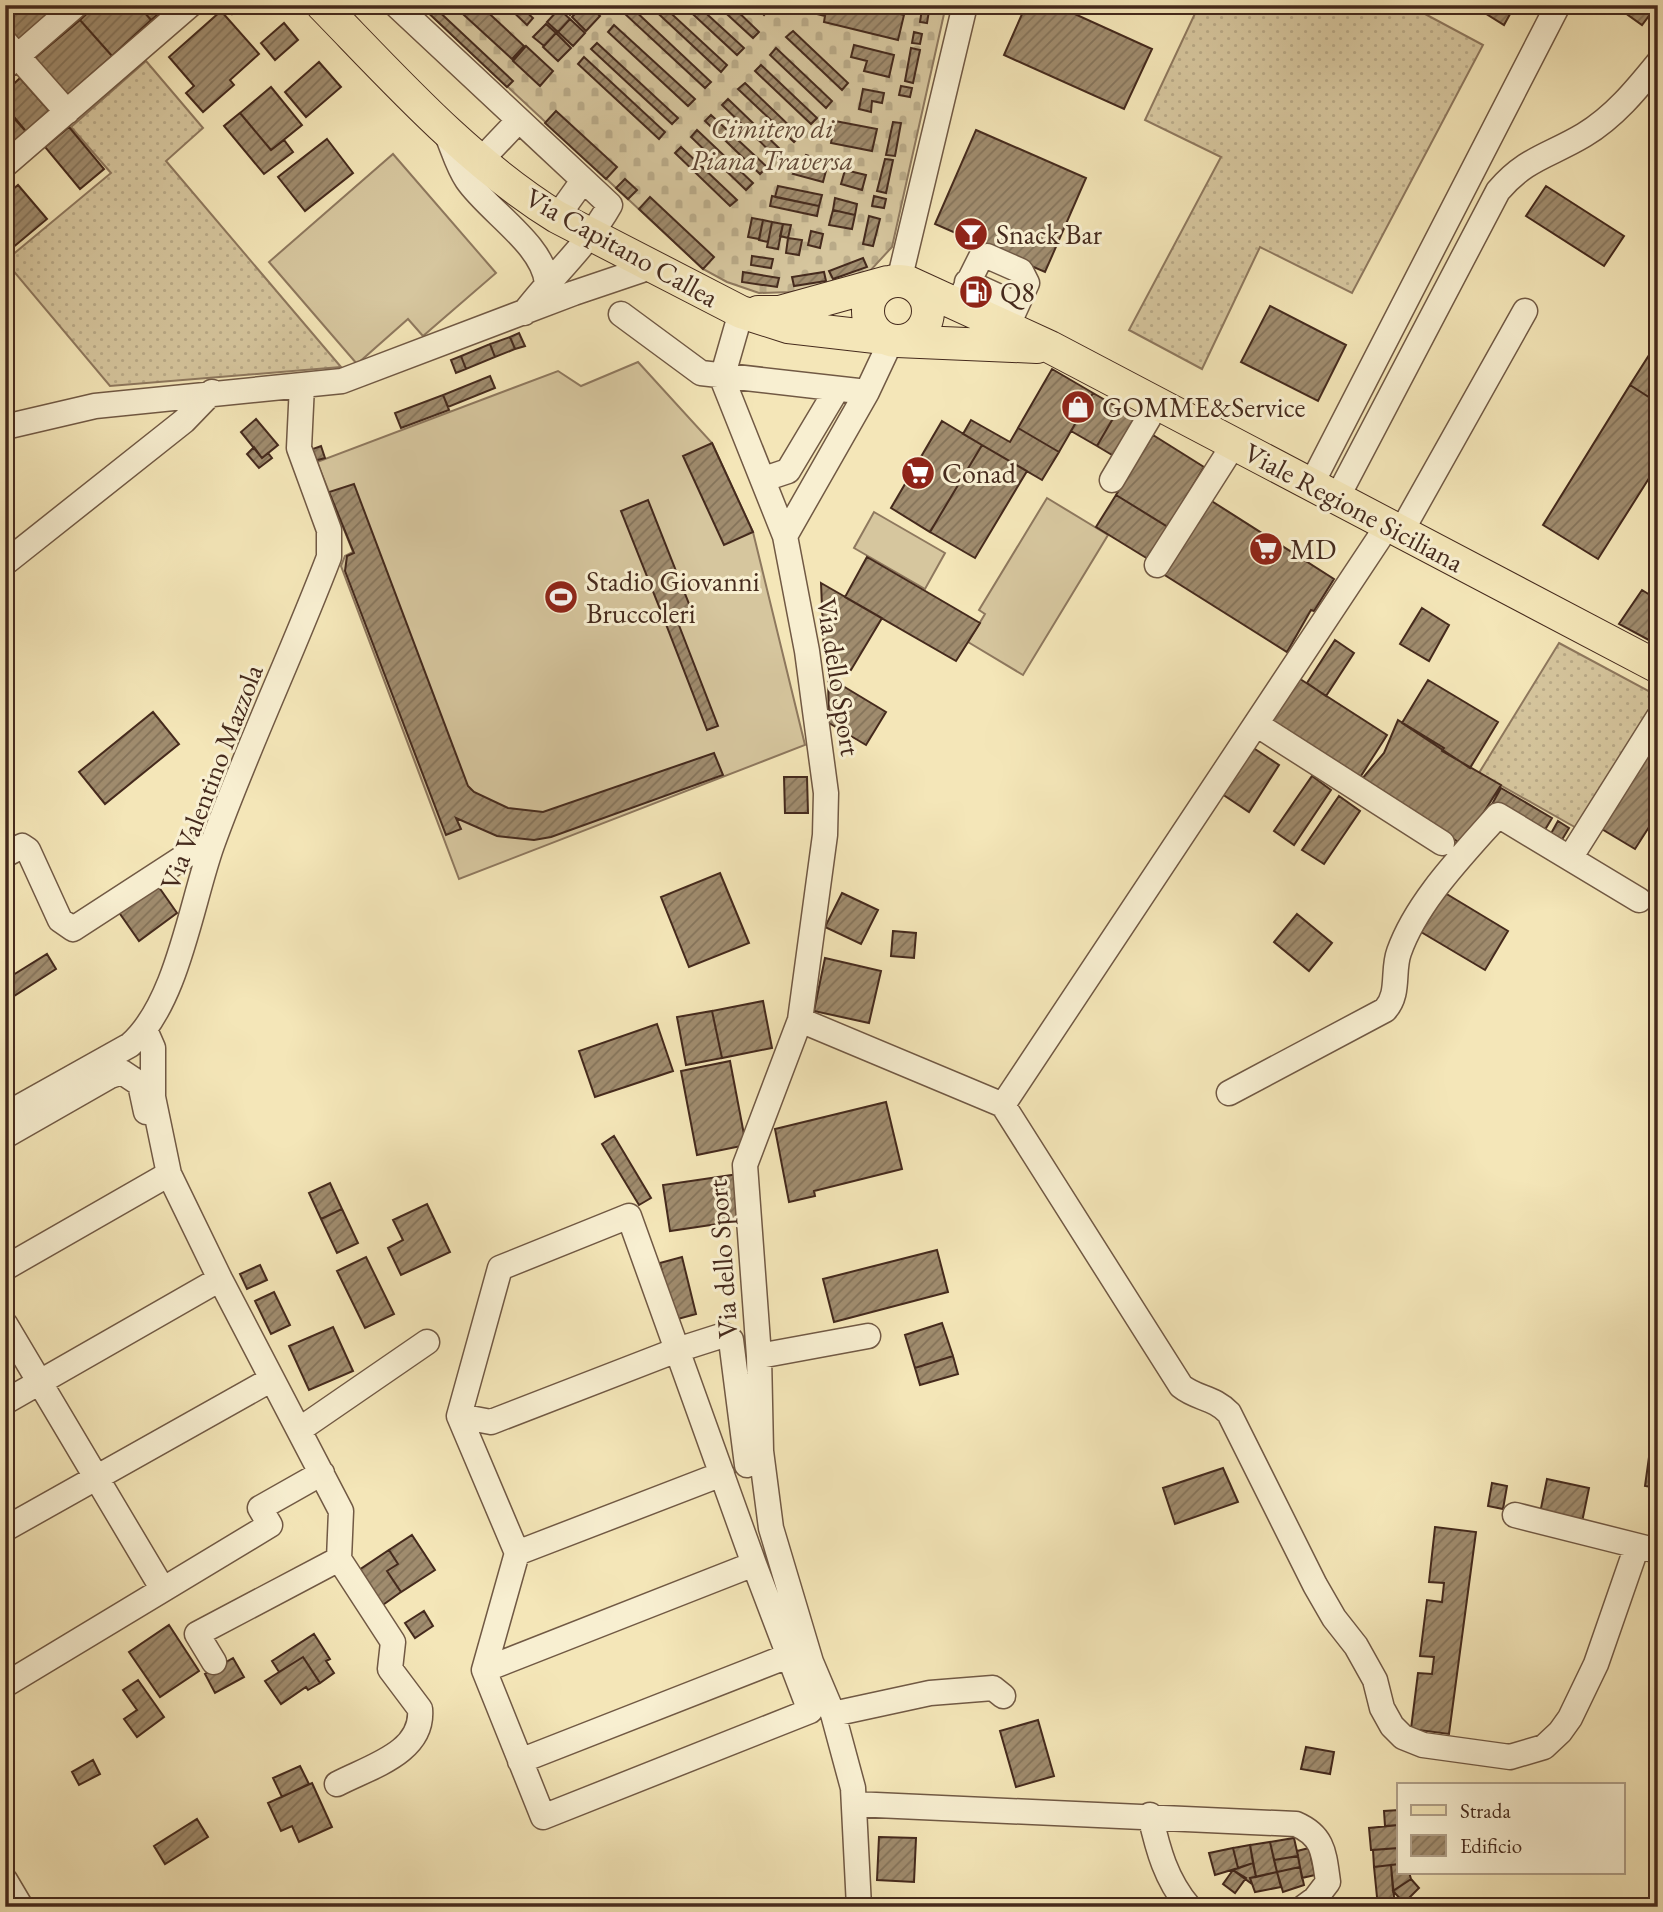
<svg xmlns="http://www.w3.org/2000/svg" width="1663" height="1912" viewBox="0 0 1663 1912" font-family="'EB Garamond',serif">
<defs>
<pattern id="grass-dots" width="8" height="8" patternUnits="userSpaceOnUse" patternTransform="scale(1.75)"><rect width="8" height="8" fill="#d6c69e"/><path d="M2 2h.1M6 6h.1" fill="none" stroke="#b9aa88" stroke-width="1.8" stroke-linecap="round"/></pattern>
<pattern id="cemetery-stones" width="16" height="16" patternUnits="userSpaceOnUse" patternTransform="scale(1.75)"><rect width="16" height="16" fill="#d6c69e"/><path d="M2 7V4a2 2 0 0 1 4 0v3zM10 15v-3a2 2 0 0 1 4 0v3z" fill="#b9aa88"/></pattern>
<pattern id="building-hatch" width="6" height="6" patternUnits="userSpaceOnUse" patternTransform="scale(1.75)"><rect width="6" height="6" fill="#a08c6e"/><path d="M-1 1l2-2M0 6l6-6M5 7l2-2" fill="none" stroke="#84735a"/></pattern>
</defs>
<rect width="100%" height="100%" fill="#f4e6b8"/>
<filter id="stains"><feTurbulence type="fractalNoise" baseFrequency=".00286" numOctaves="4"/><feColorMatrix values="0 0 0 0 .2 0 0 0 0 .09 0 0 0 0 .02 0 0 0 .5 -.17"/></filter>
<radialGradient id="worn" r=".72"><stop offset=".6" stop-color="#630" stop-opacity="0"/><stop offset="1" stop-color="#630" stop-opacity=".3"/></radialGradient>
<path fill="url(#grass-dots)" stroke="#8e785e" stroke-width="2" d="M1199,5H1429L1425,14L1483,45L1352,293L1260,247L1202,369L1129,330L1221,157L1145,120Z
M146,61L203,128L166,161L341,367L110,386L5,261L111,173L71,127Z
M1559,643L1658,696V701L1580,830L1479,773Z"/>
<path fill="url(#cemetery-stones)" stroke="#8e785e" stroke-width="2" d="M420,5H946L892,247L869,272L827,288L791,292L759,293L727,282L703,269Z"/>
<path fill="#d6c69e" stroke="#8e785e" stroke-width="2" d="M393,154L496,273L423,336L408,319L357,364L269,262Z
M638,362L712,443L753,532L805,745L459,879L341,566L345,556L353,552L317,462L558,371L581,386Z
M1047,498L1108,535L1023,675L968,642L985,614L979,610Z
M874,512L945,553L925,589L854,548Z"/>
<path fill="url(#building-hatch)" stroke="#452a1d" stroke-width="2" d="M5,5H60L19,41L5,26Z
M96,5H138L151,20L112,56L80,20Z
M138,5H169L151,20Z
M224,5H242L232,14Z
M420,5H432L513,81L507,87Z
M453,5H480L524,46L512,59Z
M506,5H519L533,18L527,25Z
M562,5H579L570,15Z
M583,5H589L600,16L586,31L572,17Z
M649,5H662L727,65L721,72Z
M683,5H697L744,48L737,55Z
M717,5H731L759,32L753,38Z
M753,5H767L770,8L764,15Z
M819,5H866L904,15L898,40L824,22L825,16L817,14Z
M1026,5H1055L1152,49L1124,109L1004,55Z
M1472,5H1515L1504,25Z
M1614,5H1657L1642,25Z
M631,7L711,82L705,88L625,14Z
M559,9L570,19L558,32L547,22Z
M922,9L929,11L927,23L920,22Z
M221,11L259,54L230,80L234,85L203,112L186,93L194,86L169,57Z
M570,19L585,33L573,46L558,32Z
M80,20L112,56L63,99L30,62Z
M284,23L298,40L275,60L261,43Z
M546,24L556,33L544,46L533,37Z
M614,25L695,99L688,106L608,32Z
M793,31L848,83L842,90L786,37Z
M914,32L922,34L920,44L912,43Z
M556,33L571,48L558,61L543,47Z
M597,43L678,118L672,124L591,49Z
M854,45L894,55L889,77L864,71L867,61L851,57Z
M526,46L553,71L540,86L513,61Z
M776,48L832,101L826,108L770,55Z
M911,48L920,50L913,83L905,81Z
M584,57L665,132L659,139L578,64Z
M319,62L341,87L306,117L285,92Z
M761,65L817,118L811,124L755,71Z
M20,78L52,114L29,135L5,108V92Z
M745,83L800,136L794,142L738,89Z
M901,86L912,88L910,97L899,95Z
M271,87L302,125L271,150L240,113Z
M863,89L884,93L882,103L872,101L871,112L859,109Z
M728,99L783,152L777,158L722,105Z
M556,111L617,167L606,179L545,123Z
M240,113L271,150L284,140L293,152L264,174L224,126Z
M711,115L767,167L760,174L705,121Z
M14,117L29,135L5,156V125Z
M835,121L877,129L872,151L831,143Z
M893,122L901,123L895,156L886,155Z
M69,127L104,169L80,189L45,147Z
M697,130L753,183L746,190L691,137Z
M976,130L1086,178L1045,272L935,224Z
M327,139L353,173L305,211L278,177Z
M681,147L737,200L730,206L675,153Z
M806,155L812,157L810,163L827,167L823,182L793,174Z
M885,159L893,160L886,193L877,191Z
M845,170L866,175L862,190L841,184Z
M625,179L637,190L628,199L616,188Z
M18,185L47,219L5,254V196Z
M778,186L822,195L819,206L775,197Z
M1546,186L1624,236L1604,266L1526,216Z
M772,196L819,206L817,216L770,206Z
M874,196L886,199L884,208L872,206Z
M650,197L714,257L703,269L639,209Z
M835,198L857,204L855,215L833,210Z
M833,210L855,215L852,229L829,225Z
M869,216L880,219L873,246L863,244Z
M752,218L763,220L759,239L748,237Z
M763,220L772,222L768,242L759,240Z
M772,222L783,224L778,249L767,247Z
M783,224L791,225L788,238L780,236Z
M811,231L823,234L820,248L808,245Z
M788,238L802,240L799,255L786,253Z
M752,256L773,259L771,268L751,265Z
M863,258L867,267L833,279L829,271Z
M743,272L779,278L777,287L742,282Z
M824,272L826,281L794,286L792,277Z
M1270,306L1346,345L1318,401L1241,362Z
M519,333L525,346L515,349L510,337Z
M510,337L515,349L495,357L490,344Z
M1658,341V403L1630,385Z
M490,344L495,357L466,369L461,356Z
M461,356L466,369L456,373L451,360Z
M1052,369L1093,393L1059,452L1018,428Z
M490,376L495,388L448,407L443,395Z
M1630,385L1658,403V464L1598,559L1543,525Z
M1093,393L1119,408L1097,446L1071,431Z
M443,395L449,410L401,428L395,413Z
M1119,408L1140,420L1117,458L1097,446Z
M256,419L278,445L262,458L241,432Z
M971,420L1010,442L1018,428L1059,452L1042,480L963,434Z
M942,421L982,445L930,532L891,508Z
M1153,435L1204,467L1168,527L1116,495Z
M712,443L753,532L724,545L683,456Z
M982,445L1027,471L975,558L930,532Z
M321,446L325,458L314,461L310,450Z
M254,447L262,458L268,453L272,458L259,468L247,454Z
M354,484L468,786L474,792L508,808L543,812L714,753L723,775L551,837L534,840L497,836L456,818L461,829L446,835L345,571L347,556L354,553L329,492Z
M1116,495L1168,527L1148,559L1096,527Z
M648,500L691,609L664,619L621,511Z
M1210,500L1334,579L1314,611L1311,610L1287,652L1163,574Z
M867,557L980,623L956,661L845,597Z
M821,583L882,618L851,670L824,655Z
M1642,590L1658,600V645L1619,624Z
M1422,608L1449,625L1429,661L1400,644Z
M675,615L718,726L707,730L664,619Z
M1335,640L1354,653L1326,696L1307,683Z
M828,677L886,712L866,745L829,723Z
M1297,677L1387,735L1359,779L1269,721Z
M1428,680L1498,722L1470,768L1402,723Z
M153,712L179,744L105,804L79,772Z
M1398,720L1444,748L1442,751L1501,785L1463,845L1361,780L1384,753Z
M1658,736V813L1635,849L1600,828Z
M1252,747L1279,765L1249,812L1222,794Z
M1312,776L1331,790L1294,845L1274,831Z
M784,777H807L808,813H785Z
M1501,788L1552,818L1542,835L1491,806Z
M1339,796L1360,811L1324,864L1302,850Z
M1558,821L1569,828L1560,843L1549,837Z
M720,873L749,943L689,967L661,897Z
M156,883L177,913L139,941L118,911Z
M842,893L878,910L861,944L825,927Z
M1445,893L1508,931L1485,970L1421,932Z
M1297,914L1332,943L1309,971L1274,942Z
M893,931L916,933L914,958L891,956Z
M47,954L56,969L14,996L5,980Z
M825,958L881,971L869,1023L814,1011Z
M763,1001L772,1048L722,1058L712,1011Z
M712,1011L722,1058L686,1065L677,1017Z
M657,1024L673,1071L595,1097L579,1051Z
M730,1061L746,1145L697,1155L681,1071Z
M886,1102L902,1169L814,1191L815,1196L789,1202L775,1129Z
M614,1136L651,1198L639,1205L602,1144Z
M739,1174L745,1220L670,1231L663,1185Z
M330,1183L342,1209L321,1219L309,1193Z
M427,1204L450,1252L401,1275L388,1248L403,1240L393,1220Z
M342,1209L358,1243L337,1253L321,1219Z
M937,1250L948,1292L834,1322L823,1279Z
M366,1257L394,1314L365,1328L337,1271Z
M682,1257L696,1314L674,1320L660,1263Z
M260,1265L267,1280L247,1289L240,1274Z
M274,1292L290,1325L271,1334L255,1301Z
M942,1323L953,1356L915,1368L905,1335Z
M333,1327L353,1371L309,1390L289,1346Z
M953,1356L958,1374L920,1385L915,1368Z
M1649,1457L1658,1458V1488L1645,1486Z
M1223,1468L1238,1502L1175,1524L1163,1488Z
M1547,1479L1589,1488L1582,1522L1540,1513Z
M1492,1483L1507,1486L1503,1509L1488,1506Z
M1435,1527L1476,1532L1449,1734L1411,1729L1418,1673L1432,1674L1434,1657L1420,1656L1427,1600L1442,1602L1444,1583L1429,1582Z
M412,1535L435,1570L401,1592L387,1571L398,1564L389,1550Z
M389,1550L398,1564L387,1571L401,1592L377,1609L353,1574Z
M424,1611L433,1626L415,1638L405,1623Z
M169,1625L199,1671L160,1697L129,1652Z
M314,1634L330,1659L326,1661L334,1673L320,1683L303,1657L279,1672L272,1661Z
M303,1657L320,1683L308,1690L306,1687L281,1704L265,1681Z
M233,1658L244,1677L215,1693L205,1674Z
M138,1680L164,1717L137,1737L124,1719L137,1710L123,1690Z
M1038,1720L1054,1776L1016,1787L1000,1731Z
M1306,1747L1334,1752L1330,1774L1301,1769Z
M93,1760L100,1774L79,1785L72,1772Z
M300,1766L309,1784L282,1797L273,1778Z
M312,1783L332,1827L299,1842L292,1826L281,1831L268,1803Z
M1399,1810V1825L1385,1826L1384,1811Z
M197,1819L208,1837L165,1864L154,1846Z
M1399,1825V1848L1371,1850L1369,1828Z
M879,1837L916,1838L914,1882L877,1880Z
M1294,1838L1298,1856L1274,1860L1270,1842Z
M1270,1842L1277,1872L1256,1877L1250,1845Z
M1250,1845L1253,1863L1238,1868L1233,1848Z
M1233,1848L1238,1868L1215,1875L1209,1853Z
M1309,1848L1315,1875L1302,1878L1297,1851Z
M1399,1848V1864L1374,1867L1373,1850Z
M1298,1856L1300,1867L1277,1872L1274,1860Z
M1253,1863L1256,1877L1250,1878L1252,1884L1233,1870Z
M1399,1864V1872H1409L1411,1879L1393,1891L1391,1865Z
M1391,1865L1395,1907H1378L1374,1867Z
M1300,1867L1304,1885L1283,1892L1277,1872Z
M1233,1870L1246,1878L1235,1893L1223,1884Z
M1277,1872L1281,1887L1255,1892L1250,1878Z
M1411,1879L1419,1888L1404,1903L1393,1891Z"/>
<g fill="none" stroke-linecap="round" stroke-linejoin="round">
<g stroke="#715944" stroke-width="27">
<path id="minor" d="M396,5L610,205C587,246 552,276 524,313
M5,42L67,112
M5,67L76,5
M447,135C453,149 458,167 467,180C489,212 543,244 547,283
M480,161L518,121
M5,165L190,5
M557,217L582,182
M899,281L965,5
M967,282L1017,305
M957,305L981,257L987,256L1021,271L1027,283L1007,327
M741,312L722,378L785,536L807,651L826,793L825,835L800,1020L745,1165L759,1356L761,1451L771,1528L811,1662L833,1714L853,1788L859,1907
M621,314L701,373L867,392
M5,427L95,406L342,381L574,293L651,267
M764,479L788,471L837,389
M1112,480L1157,404
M1311,485L1558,5
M1337,498L1498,191C1526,158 1549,156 1584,135C1614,117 1636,90 1658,63
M1401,532L1525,311
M785,536L867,392L891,341
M5,563L184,421L212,392
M1157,565L1234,444
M1256,724L1442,843
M5,855L22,846L28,850L60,920L73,929L190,853L212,845
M1570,858L1658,718
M800,1020L1003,1105L1181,1386C1197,1399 1214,1397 1229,1413L1315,1585L1334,1618L1356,1646L1375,1680L1382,1708L1392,1726L1403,1737L1423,1745L1510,1757L1544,1747L1560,1732L1570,1718L1596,1664L1637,1546
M146,1032L153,1048V1097L169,1174L220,1279L341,1511L339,1559L393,1642L390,1669L420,1709C424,1753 369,1767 337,1784
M1229,1093L1385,1010C1400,994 1392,971 1399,952C1417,901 1463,855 1498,815L1639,900
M1003,1105L1388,525
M5,1115L130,1045C177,1004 191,904 212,845C247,748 292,654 329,557V530L299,448L302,385
M5,1136L110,1076L122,1072L140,1084L146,1112
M629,1216L754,1564L810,1711L543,1817L484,1670L517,1553L459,1416L500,1268Z
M5,1268L169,1174
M5,1324L162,1588
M759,1356L868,1336
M5,1402L220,1279
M459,1416L491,1422L677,1350L724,1335L731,1340L747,1465
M299,1430L427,1342
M1515,1515L1658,1551
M5,1529L272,1379
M517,1553L722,1474
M214,1662L197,1634L339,1559
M484,1670L754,1564
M5,1685L270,1525L260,1508L322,1473
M833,1714L930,1693L993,1688L1003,1696
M520,1761L788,1656
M854,1804L1296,1824C1324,1836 1324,1854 1328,1882L1315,1899L1304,1907
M1150,1815C1158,1850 1166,1880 1189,1907
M5,1880L21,1907"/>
</g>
<g stroke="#452a1d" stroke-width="34">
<path id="major" d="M322,5C395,80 468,162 557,217L741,312L788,327L884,338
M868 311a30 30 0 1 1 60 0a30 30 0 1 1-60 0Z
M908,282L1050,347L1658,667
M758,312H780L888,282
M897,341L1037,347"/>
</g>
<use href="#minor" stroke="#f8efd1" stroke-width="24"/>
<use href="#major" stroke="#f4e6b8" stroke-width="32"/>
</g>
<defs>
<g id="bar-disc" transform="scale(1.75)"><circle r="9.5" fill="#8f2418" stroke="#f8efd1"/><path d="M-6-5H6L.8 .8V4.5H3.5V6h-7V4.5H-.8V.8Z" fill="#fff"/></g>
<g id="fuel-disc" transform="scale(1.75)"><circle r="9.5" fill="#8f2418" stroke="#f8efd1"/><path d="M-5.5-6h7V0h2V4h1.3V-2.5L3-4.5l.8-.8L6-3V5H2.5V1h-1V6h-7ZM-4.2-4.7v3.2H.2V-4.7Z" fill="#fff"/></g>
<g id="shop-disc" transform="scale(1.75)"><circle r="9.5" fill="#8f2418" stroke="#f8efd1"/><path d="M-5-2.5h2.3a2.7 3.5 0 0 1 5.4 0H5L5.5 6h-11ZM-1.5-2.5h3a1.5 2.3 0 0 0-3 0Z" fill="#fff"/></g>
<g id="supermarket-disc" transform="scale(1.75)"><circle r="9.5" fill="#8f2418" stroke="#f8efd1"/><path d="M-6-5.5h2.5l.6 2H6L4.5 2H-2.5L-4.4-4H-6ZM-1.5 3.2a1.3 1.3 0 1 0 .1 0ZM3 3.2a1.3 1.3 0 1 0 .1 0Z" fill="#fff"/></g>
<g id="stadium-disc" transform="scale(1.75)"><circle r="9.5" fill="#8f2418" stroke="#f8efd1"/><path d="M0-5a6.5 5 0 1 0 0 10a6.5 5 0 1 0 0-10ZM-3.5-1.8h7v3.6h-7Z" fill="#fff"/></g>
</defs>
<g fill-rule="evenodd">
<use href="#bar-disc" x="971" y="234"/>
<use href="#fuel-disc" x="976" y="292"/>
<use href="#shop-disc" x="1078" y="407"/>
<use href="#supermarket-disc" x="918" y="473"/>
<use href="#supermarket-disc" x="1266" y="549"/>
<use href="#stadium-disc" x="561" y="597"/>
</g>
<g text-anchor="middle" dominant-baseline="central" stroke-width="6" stroke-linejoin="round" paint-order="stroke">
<g font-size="28" font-style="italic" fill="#624937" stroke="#f8efd1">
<text x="772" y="128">Cimitero di<tspan x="772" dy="32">Piana Traversa</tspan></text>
</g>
<g font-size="28" fill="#452a1d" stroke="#f8efd1" text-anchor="start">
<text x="996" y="234">Snack Bar</text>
<text x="1000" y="292">Q8</text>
<text x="1102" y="407">GOMME&amp;Service</text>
<text x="942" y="473">Conad</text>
<text x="1290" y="549">MD</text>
<text x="586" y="581">Stadio Giovanni<tspan x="586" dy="32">Bruccoleri</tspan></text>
</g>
<g font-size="28" fill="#452a1d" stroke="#f8efd1">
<text transform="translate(622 247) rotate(29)">Via Capitano Callea</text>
<text transform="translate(1354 507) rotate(28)">Viale Regione Siciliana</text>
<text transform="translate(839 677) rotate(81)">Via dello Sport</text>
<text transform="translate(211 777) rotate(-69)">Via Valentino Mazzola</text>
<text transform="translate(722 1259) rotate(-94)">Via dello Sport</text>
</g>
</g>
<rect width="1663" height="1912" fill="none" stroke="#f4e6b8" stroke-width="28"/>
<rect x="7" y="7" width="1649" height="1898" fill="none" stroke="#452a1d" stroke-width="3.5"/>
<rect x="14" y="14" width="1635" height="1884" fill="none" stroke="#452a1d" stroke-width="2"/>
<rect x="1397" y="1783" width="228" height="91" fill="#f8efd1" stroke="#b0a089" stroke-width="2"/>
<rect x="1411" y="1805" width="35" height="10" fill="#f4e6b8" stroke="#b0a089" stroke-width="2"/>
<text x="1460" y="1818" font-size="21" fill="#452a1d">Strada</text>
<rect x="1411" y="1835" width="35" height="21" fill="url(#building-hatch)" stroke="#b0a089" stroke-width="2"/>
<text x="1460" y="1853" font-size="21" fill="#452a1d">Edificio</text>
<rect width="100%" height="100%" filter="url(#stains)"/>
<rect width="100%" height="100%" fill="url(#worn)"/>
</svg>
